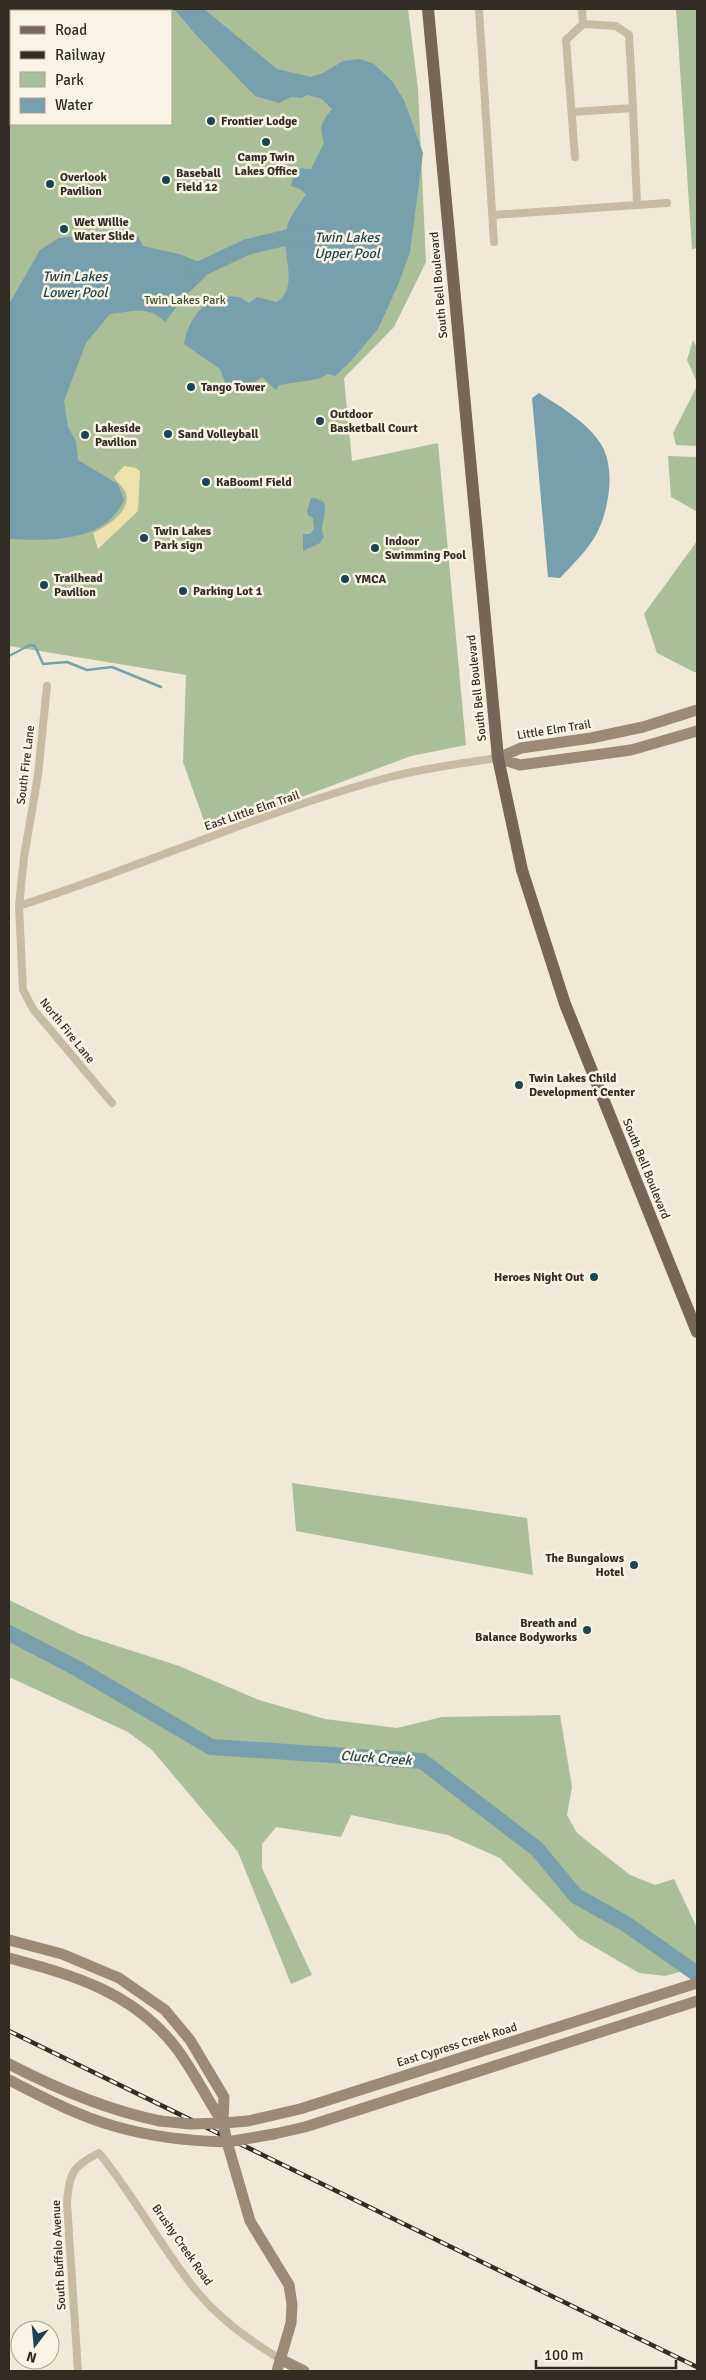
<svg xmlns="http://www.w3.org/2000/svg" width="706" height="2380" viewBox="0 0 706 2380" font-family="Signika,sans-serif">
<rect width="100%" height="100%" fill="#f0e9d7"/>
<path fill="#aabe98" fill-rule="evenodd" d="M9,9H408L418,89L426,262L394,327L344,378L352,461L438,443L466,745L411,756L208,832L183,762L186,675L9,646ZM11,11H171V124H11Z
M676,9H697V248L692,249Z
M693,340L697,348V382L687,360Z
M697,386V446L676,445L673,433Z
M668,456L697,457V517L696,511L671,497Z
M697,541V672H694L657,653L644,614Z
M292,1483L527,1518L533,1575L296,1531Z
M9,1600L80,1634L179,1666L259,1700L325,1719L397,1728L442,1717L560,1715L572,1787L567,1815L577,1833L630,1875L655,1885L674,1879L697,1928V1967L665,1976L639,1973L579,1938L500,1858L448,1835L351,1815L341,1837L276,1827L262,1844V1868L312,1975L291,1984L238,1852L152,1750L128,1732L9,1677Z"/>
<path fill="#ece2ae" d="M124,466L136,468L140,471L138,511L98,549L93,533C107,526 131,512 126,493C124,488 117,482 114,477Z"/>
<path fill="#77a0ac" d="M174,9H204L277,69L311,77L323,73L343,61L360,59L374,64L392,81L404,100L423,153L410,252L398,285L378,329L351,361L335,376L328,374L318,379L279,385L276,390L262,377L236,395L226,385L220,369L184,344C188,321 198,311 214,295L240,297L249,303L257,297L277,302C300,286 281,254 286,231C289,215 298,208 306,194L300,189L291,186L295,168L311,169L324,143C319,124 321,124 332,109L322,99L308,95L301,98L291,97L279,103L255,96L197,36Z
M121,231L138,236L143,246L179,254L202,263L214,259L212,270H208L204,278L185,296L165,322C148,305 133,312 110,314L86,343L64,401L68,427L76,441L78,460L118,484L124,500C105,543 49,541 9,539V304L40,250L59,238L96,234L115,239Z
M539,393C561,407 587,422 601,444C616,469 609,509 597,533C588,550 573,564 560,578L548,577L532,398Z
M311,498H315L324,502C328,515 318,528 324,536L320,543L303,551V534H310L314,529L313,518L308,515L307,511Z"/>
<g fill="none" stroke-linecap="round" stroke-linejoin="round">
<path stroke="#77a0ac" stroke-width="2.5" d="M9,656L30,645L35,646L43,664L67,662L87,670L112,667L161,687"/>
<path stroke="#77a0ac" stroke-width="16" d="M196,271L247,247L306,233
M9,1633L80,1670L211,1747L422,1761L537,1849L576,1896L626,1924L697,1974"/>
<path stroke="#c8bba4" stroke-width="8" d="M479,9L494,242
M583,24L616,26L629,35L633,108
M575,157L566,40L583,24L582,9
M637,205L667,203
M493,215L637,205L633,108L572,112
M47,686L38,775L24,857L19,906L23,990L33,1009L112,1103
M19,906C144,866 263,811 390,777C425,768 462,763 498,758
M78,2371L67,2203C69,2174 72,2166 99,2153C136,2198 162,2250 199,2294C222,2321 250,2341 280,2359"/>
<path stroke="#9b8a75" stroke-width="11" d="M498,758L521,748L591,738L643,727L697,710
M498,758L520,765L609,753L631,750L697,731
M9,1940L62,1954L119,1978L165,2010L190,2040L224,2097L223,2123
M9,1958C73,1975 134,1992 177,2049C194,2072 207,2099 223,2123
M9,2064C57,2089 107,2110 160,2121
M9,2080C42,2097 78,2116 114,2126C151,2137 188,2141 227,2142L250,2221L289,2285L292,2304L291,2323L277,2371
M223,2123L248,2121L300,2109L697,1983
M274,2134L305,2127L697,2001
M280,2359L304,2371"/>
<path stroke="#756657" stroke-width="12" d="M428,9L498,758L522,870L565,1004L697,1332"/>
<g stroke="#332c25" stroke-width="4.5">
<path id="rail" d="M9,2031L697,2367"/>
</g>
<use href="#rail" stroke="#f8f3e3" stroke-width="2.5" stroke-dasharray="8" stroke-linecap="butt"/>
<path stroke="#9b8a75" stroke-width="11" d="M160,2121L190,2124L223,2123L227,2142L274,2134"/>
</g>
<g fill="#1c4553" stroke="#f8f3e3" stroke-width="2">
<circle cx="211" cy="121" r="5"/>
<circle cx="266" cy="142" r="5"/>
<circle cx="166" cy="180" r="5"/>
<circle cx="50" cy="184" r="5"/>
<circle cx="64" cy="229" r="5"/>
<circle cx="191" cy="387" r="5"/>
<circle cx="320" cy="421" r="5"/>
<circle cx="168" cy="434" r="5"/>
<circle cx="85" cy="435" r="5"/>
<circle cx="206" cy="482" r="5"/>
<circle cx="144" cy="538" r="5"/>
<circle cx="375" cy="548" r="5"/>
<circle cx="345" cy="579" r="5"/>
<circle cx="44" cy="585" r="5"/>
<circle cx="183" cy="591" r="5"/>
<circle cx="519" cy="1085" r="5"/>
<circle cx="594" cy="1277" r="5"/>
<circle cx="634" cy="1565" r="5"/>
<circle cx="587" cy="1630" r="5"/>
</g>
<g text-anchor="middle" dominant-baseline="central" stroke-width="5" stroke-linejoin="round" paint-order="stroke">
<g font-size="12" font-weight="bold" fill="#332c25" stroke="#f8f3e3" text-anchor="start">
<text x="221" y="121">Frontier Lodge</text>
<text x="266" y="157" text-anchor="middle">Camp Twin<tspan x="266" dy="14">Lakes Office</tspan></text>
<text x="176" y="173">Baseball<tspan x="176" dy="14">Field 12</tspan></text>
<text x="60" y="177">Overlook<tspan x="60" dy="14">Pavilion</tspan></text>
<text x="74" y="222">Wet Willie<tspan x="74" dy="14">Water Slide</tspan></text>
<text x="201" y="387">Tango Tower</text>
<text x="330" y="414">Outdoor<tspan x="330" dy="14">Basketball Court</tspan></text>
<text x="95" y="428">Lakeside<tspan x="95" dy="14">Pavilion</tspan></text>
<text x="178" y="434">Sand Volleyball</text>
<text x="216" y="482">KaBoom! Field</text>
<text x="154" y="531">Twin Lakes<tspan x="154" dy="14">Park sign</tspan></text>
<text x="385" y="541">Indoor<tspan x="385" dy="14">Swimming Pool</tspan></text>
<text x="54" y="578">Trailhead<tspan x="54" dy="14">Pavilion</tspan></text>
<text x="355" y="579">YMCA</text>
<text x="193" y="591">Parking Lot 1</text>
<text x="529" y="1078">Twin Lakes Child<tspan x="529" dy="14">Development Center</tspan></text>
<text x="584" y="1277" text-anchor="end">Heroes Night Out</text>
<text x="624" y="1558" text-anchor="end">The Bungalows<tspan x="624" dy="14">Hotel</tspan></text>
<text x="577" y="1623" text-anchor="end">Breath and<tspan x="577" dy="14">Balance Bodyworks</tspan></text>
</g>
<g font-size="12" fill="#332c25" stroke="#f8f3e3">
<text transform="translate(439 285) rotate(-95)">South Bell Boulevard</text>
<text transform="translate(477 688) rotate(-96)">South Bell Boulevard</text>
<text transform="translate(554 730) rotate(-9)">Little Elm Trail</text>
<text transform="translate(26 765) rotate(-83)">South Fire Lane</text>
<text transform="translate(252 811) rotate(-19)">East Little Elm Trail</text>
<text transform="translate(67 1031) rotate(51)">North Fire Lane</text>
<text transform="translate(646 1169) rotate(68)">South Bell Boulevard</text>
<text transform="translate(457 2045) rotate(-17)">East Cypress Creek Road</text>
<text transform="translate(182 2245) rotate(55)">Brushy Creek Road</text>
<text transform="translate(59 2255) rotate(-93)">South Buffalo Avenue</text>
</g>
<g font-size="12" fill="#3b512a" stroke="#f8f3e3">
<text x="185" y="300">Twin Lakes Park</text>
</g>
<g font-size="14" font-style="italic" fill="#1c4553" stroke="#f8f3e3">
<text x="347" y="237">Twin Lakes<tspan x="347" dy="16">Upper Pool</tspan></text>
<text x="75" y="276">Twin Lakes<tspan x="75" dy="16">Lower Pool</tspan></text>
<text transform="translate(376 1758) rotate(4)">Cluck Creek</text>
</g>
</g>
<rect width="706" height="2380" fill="none" stroke="#332c25" stroke-width="20"/>
<rect x="10" y="10" width="162" height="115" fill="#f8f3e3" stroke="#a9a397"/>
<rect x="20" y="26" width="25" height="8" fill="#756657" stroke="#a9a397"/>
<text x="55" y="35" font-size="15" fill="#332c25">Road</text>
<rect x="20" y="51" width="25" height="8" fill="#332c25" stroke="#a9a397"/>
<text x="55" y="60" font-size="15" fill="#332c25">Railway</text>
<rect x="20" y="72" width="25" height="15" fill="#aabe98" stroke="#a9a397"/>
<text x="55" y="85" font-size="15" fill="#332c25">Park</text>
<rect x="20" y="98" width="25" height="15" fill="#77a0ac" stroke="#a9a397"/>
<text x="55" y="110" font-size="15" fill="#332c25">Water</text>
<g transform="translate(35 2345) rotate(196)"><circle r="24" fill="#f8f3e3" stroke="#a9a397"/>
<path d="M0-4L9 19L0 12L-9 19Z" fill="#1c4553"/>
<text y="-8" font-size="14" font-weight="bold" text-anchor="middle" fill="#332c25">N</text>
</g>
<path d="M536 2360v8h140v-8" fill="none" stroke="#332c25" stroke-width="2.5"/>
<text x="544" y="2360" font-size="15" fill="#332c25" stroke="#f8f3e3" stroke-width="4" paint-order="stroke">100 m</text>
</svg>
